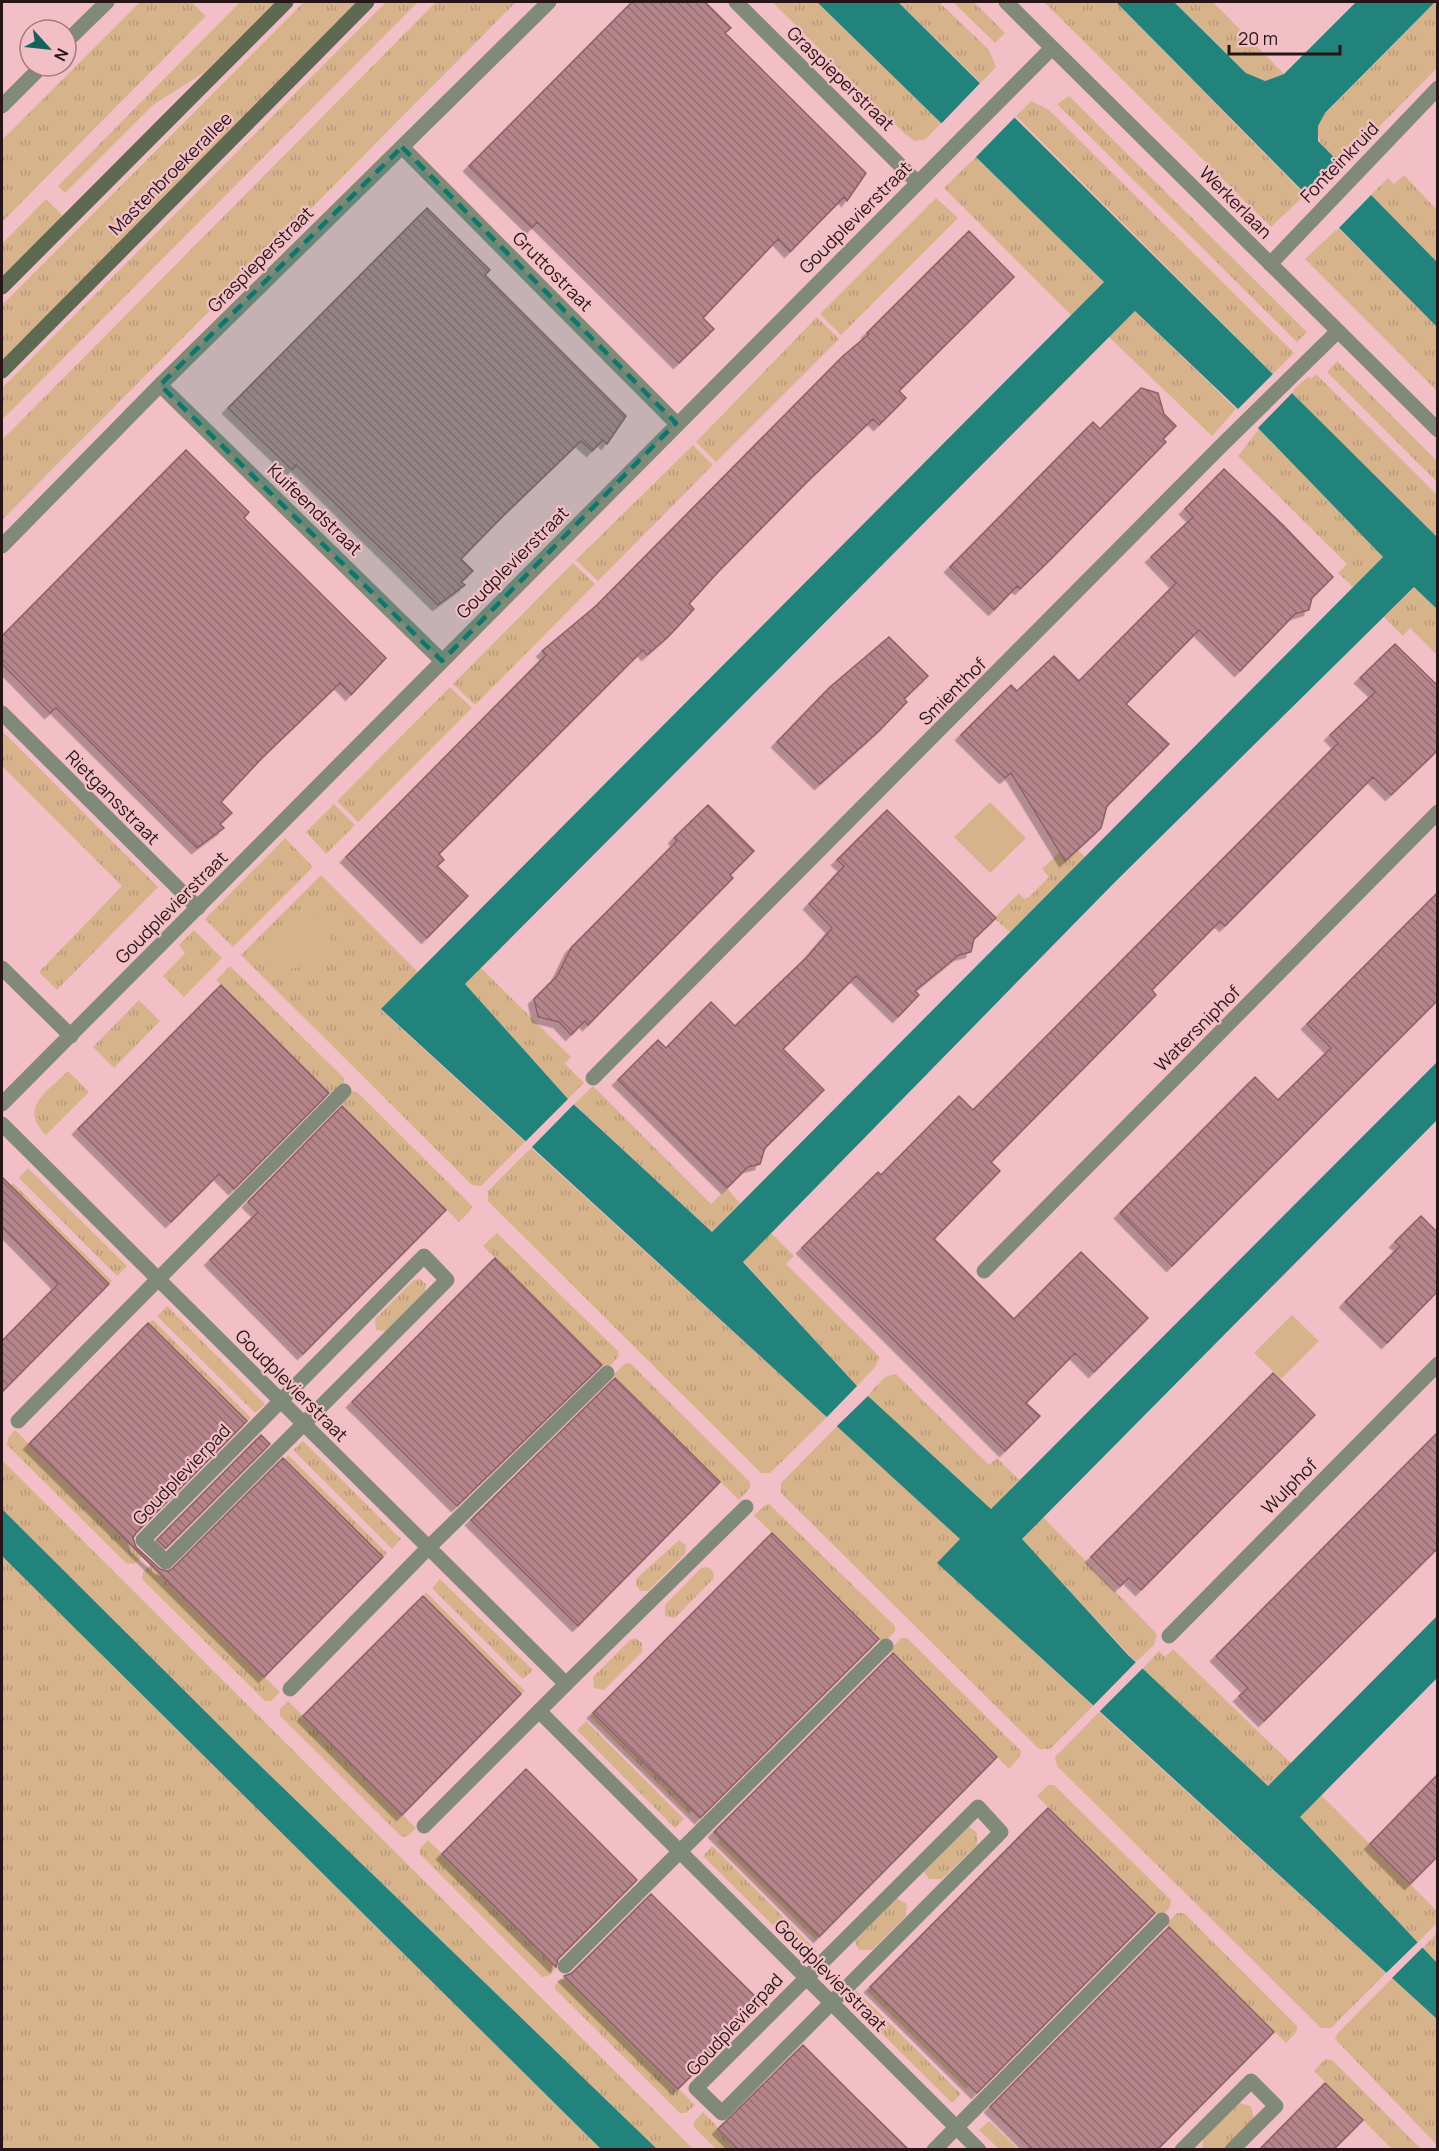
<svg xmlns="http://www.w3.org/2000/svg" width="1439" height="2151" viewBox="0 0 1439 2151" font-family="Manrope,sans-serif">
<defs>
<pattern id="grass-tufts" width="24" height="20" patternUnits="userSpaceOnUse" patternTransform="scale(1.5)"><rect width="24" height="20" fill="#d7b38c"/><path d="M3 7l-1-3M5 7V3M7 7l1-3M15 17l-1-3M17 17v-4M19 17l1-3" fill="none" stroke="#b89978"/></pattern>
<pattern id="building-back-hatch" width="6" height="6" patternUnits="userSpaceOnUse" patternTransform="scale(1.5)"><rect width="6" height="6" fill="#b6858c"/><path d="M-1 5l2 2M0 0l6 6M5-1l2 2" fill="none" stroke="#946c71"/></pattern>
<filter id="shadow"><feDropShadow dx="-5.5" dy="5.5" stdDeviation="0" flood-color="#0004"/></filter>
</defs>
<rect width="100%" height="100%" fill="#f3bfc6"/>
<path fill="url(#grass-tufts)" d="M140,2H191L206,16L2,222V140Z
M240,2H276L205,72L153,105L65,193L58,186Z
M304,2H358L2,361V305Z
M386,2H418L2,420V388Z
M436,2H516L2,520V440Z
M772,2H817L941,123L926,139L915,141L905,134Z
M898,2H939L989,50L996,67L981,83Z
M953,2H974L1005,33L995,43Z
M1044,2H1116L1305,195L1271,227Z
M1174,2H1213L1284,74L1265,81L1251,77Z
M1435,2H1437V68L1358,148L1354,145L1338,161C1324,147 1312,140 1320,119Z
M1069,96L1307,332L1297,342L1057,104Z
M1031,101L1049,110L1294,353L1273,374L1016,116Z
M976,157L1104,282L1071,315L944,188Z
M1404,175L1437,210V262L1371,195L1388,178L1394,184Z
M936,198L958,218L841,335L820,314Z
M46,199L63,216L2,278V244Z
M1338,228L1437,327V391L1305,259Z
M1135,311L1236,409L1212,436L1109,337Z
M817,317L839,339L716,462L696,442Z
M1337,361L1437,461V482L1327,372Z
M1316,374L1437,495V537L1291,392L1309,376L1311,379Z
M1259,429L1383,557L1353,587L1338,573L1347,564L1238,456Z
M693,445L713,465L598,581L576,560Z
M573,563L595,584L475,705L453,684Z
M1415,587L1437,609V655L1410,628L1403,636L1384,617Z
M450,687L472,708L358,822L337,801Z
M2,731L158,887L57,990L39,972L122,886L2,766Z
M334,804L355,825L326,854L306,832Z
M285,838L313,867L233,947L205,919Z
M1070,842L1085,857L1010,932L994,918L1019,893L1024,899L1029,897L1049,877L1042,869Z
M321,875L418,972L381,1010L525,1142L481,1186L472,1185L241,955Z
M194,930L222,958L184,997L163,976L185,953L179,945Z
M230,966L344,1078V1085L333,1096L216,980Z
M481,968L571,1057L565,1064L584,1083L568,1099L465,984Z
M139,1000L160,1021L114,1068L93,1047Z
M68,1071L89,1092L46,1135C18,1108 47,1092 68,1071Z
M593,1086L711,1204L727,1188L740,1203L712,1232L574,1104Z
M351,1091L357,1092L472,1206L470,1211L459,1222L339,1102Z
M531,1148L827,1417L770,1473H761L488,1201V1191Z
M28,1168L127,1266L117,1276L19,1178Z
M13,1183L112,1281L109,1284L10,1186Z
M497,1233L618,1351L619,1356L607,1369L483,1246Z
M771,1233L794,1256L786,1264L880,1357L875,1367L857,1386L743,1261Z
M420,1279L426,1284L425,1292L386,1331L376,1330L375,1319L414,1280Z
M167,1306L265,1404L255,1413L157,1316Z
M153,1320L251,1418L247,1422L148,1323Z
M626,1363L631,1364L750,1482V1488L739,1500L613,1375Z
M896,1374L989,1465L997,1458L1019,1480L991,1509L867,1396L885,1377Z
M837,1426L960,1539L938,1563L1093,1706L1050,1749H1039L781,1493V1483Z
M15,1430L127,1542L143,1556L134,1564L126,1563L7,1445L8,1438Z
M303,1441L401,1539L392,1549L293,1450Z
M288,1455L387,1553L383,1557L285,1459Z
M2,1460L693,2149H657L247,1753L2,1509Z
M768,1503L895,1626V1631L884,1644L754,1515Z
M1043,1517L1157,1634L1154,1645L1136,1662L1021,1539Z
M679,1540L686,1545L685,1554L648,1591H640L636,1585L637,1578Z
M2,1556L601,2149H2Z
M151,1564L280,1692L271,1701H265L142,1579L143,1572Z
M708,1567L713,1571L714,1578L675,1618L665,1616V1605L701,1568Z
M440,1579L533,1670L523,1679L432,1588Z
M426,1592L525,1691L521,1694L423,1596Z
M635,1638L642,1643V1652L604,1690L594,1688L593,1677L630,1640Z
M901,1638H907L1021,1751L1020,1757L1009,1769L890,1650Z
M1173,1649L1291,1763L1268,1786L1142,1669L1159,1651L1165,1657Z
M288,1701L416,1828L406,1837L401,1836L280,1716V1709Z
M1099,1712L1386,1973L1331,2028H1321L1057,1766L1055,1757Z
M593,1713L692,1810L689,1814L590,1716Z
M586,1721L684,1819L675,1828L577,1730Z
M1048,1785H1054L1171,1900L1170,1907L1160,1918L1037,1796Z
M1321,1795L1437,1911L1435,1925L1417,1943L1300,1817Z
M970,1827L977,1833V1845L942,1879H929L924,1872L925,1867L963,1828Z
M720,1838L819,1936L816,1940L717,1842Z
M428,1840L557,1967L548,1976L542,1977L420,1854V1849Z
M712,1846L817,1951L808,1960L703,1856Z
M896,1898L907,1904L906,1916L872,1950H859L854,1940Z
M1177,1913H1184L1297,2026V2031L1286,2043L1166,1924Z
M1437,1933V1963L1422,1949Z
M565,1975L695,2105L686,2113H680L555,1989V1985Z
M1392,1978L1437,2019V2145L1335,2039L1337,2034Z
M870,1987L969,2085L966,2089L867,1991Z
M856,1990L961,2094L952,2103L847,1999Z
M1325,2059L1332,2060L1421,2149H1392L1314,2071Z
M1240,2103L1251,2106L1254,2118L1224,2149H1202L1203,2139Z
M703,2112L739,2149H716L694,2127V2122Z
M989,2121L1018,2149H999L979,2130Z"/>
<path fill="#d7b38c" d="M990,802L1026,838L990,873L954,837Z
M317,919L327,921L333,961L285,970L274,963L270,951L274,939L302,922Z
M1292,1315L1319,1341L1281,1379L1254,1353Z"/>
<path fill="#22837d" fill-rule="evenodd" d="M817,2H898L1437,537V609L1414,587L1114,883L743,1262L857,1386L991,1509L1437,1062V1120L1022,1539L1128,1655L1268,1786L1437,1616V1678L1300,1817L1437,1963V2019L937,1563L960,1539L381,1009L1104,282ZM1135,311L1259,429L1383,557L712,1232L568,1099L465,984Z
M1116,2H1174L1246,73L1265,81L1284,74L1356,2H1435L1325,113L1318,126V141L1437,262V327Z
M2,1509L247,1753L657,2149H601L2,1556Z"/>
<path fill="#f3bfc6" d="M983,80L1018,114L974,159L939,126Z
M1340,159L1373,193L1336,231L1303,197Z
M1275,372L1294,391L1256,430L1235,412Z
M570,1097L576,1102L529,1150L523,1144Z
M859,1384L870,1394L835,1428L825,1419Z
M1138,1660L1144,1667L1097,1714L1091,1708Z
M1419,1941L1424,1946L1390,1980L1384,1975Z"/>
<path fill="url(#building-back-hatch)" stroke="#8d6067" stroke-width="1.5" filter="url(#shadow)" d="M632,2H705L731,28L725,33L866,173L847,201L844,197L790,252L778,239L703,318L714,329L679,363L537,222L532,228L469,166Z
M427,208L490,270L485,275L626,416L607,444L603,440L592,451L581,441L503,516L461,559L473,571L461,582L465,585L438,605L296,465L292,470L228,408Z
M969,231L1014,277L899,391L906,398L879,425L873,419L808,481L719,571L689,604L694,609L669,636L647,655L643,650L439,854L444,860L437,866L468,896L427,938L346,857L546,655L542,651L597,605L843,356L869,334L867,333Z
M1141,388L1158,393L1164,414L1176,426L1163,439L1166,442L1052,558L1020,589L1017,586L994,610L950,567L1093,422L1100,429Z
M186,450L249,512L244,518L386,658L351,695L340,683L262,758L221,802L232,813L220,824L224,828L197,848L56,708L50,713L2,664V636Z
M1224,469L1283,525L1333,577L1312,598L1309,610L1295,614L1240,671L1199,630L1126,704L1169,744L1107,806L1101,828L1065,861L1011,773L1005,778L961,735L1011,685L1017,691L1054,656L1079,681L1176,583L1151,557L1193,517L1185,509Z
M889,637L928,676L904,699L907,702L879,731L820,784L777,742L830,687Z
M1395,644L1437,685V751L1391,795L1373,777L1225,926L1220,921L1152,990L1156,995L991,1162L1000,1171L934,1239L1014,1319L1081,1252L1148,1318L1094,1372L1075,1353L1026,1403L1040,1416L1005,1451L802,1248L878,1172L881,1175L959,1096L973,1110L1338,743L1330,735L1375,692L1360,678Z
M708,805L754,851L730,875L733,878L588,1025L585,1021L571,1035L559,1022L538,1017L534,999L557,976L571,948L677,841L674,838Z
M887,810L996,918L974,939L971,952L959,955L915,991L919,995L898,1017L856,976L783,1049L824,1090L765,1148L760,1164L748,1167L727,1188L618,1080L658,1040L666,1048L711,1002L735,1026L807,957L832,928L809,904L844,866L837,860Z
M1437,893V1001L1172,1266L1120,1213L1255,1077L1278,1100L1331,1048L1307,1024Z
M221,985L329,1093L234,1189L219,1174L171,1222L78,1129Z
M342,1106L446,1210L303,1354L210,1260L258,1212L248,1202Z
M2,1177L109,1284L2,1392V1341L58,1284L2,1227Z
M1421,1216L1437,1232V1292L1387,1343L1345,1302L1400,1246L1395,1242Z
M495,1258L602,1365L457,1506L352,1402Z
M148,1323L247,1421L136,1533L133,1538L136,1547L160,1569L168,1571L172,1569L283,1458L383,1557L264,1677L29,1444Z
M1273,1373L1315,1415L1141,1590L1129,1578L1120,1586L1091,1557Z
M615,1378L720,1482L578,1626L471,1520Z
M1437,1433V1549L1264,1721L1239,1696L1248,1688L1216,1656Z
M261,1435L270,1444L166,1548L157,1540Z
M772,1533L879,1639L700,1818L593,1713Z
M423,1596L521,1694L402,1815L303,1716Z
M893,1653L997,1757L819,1937L714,1832Z
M526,1769L637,1880L558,1959L556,1967L442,1854Z
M1437,1775V1857L1410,1884L1370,1844Z
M1048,1808L1155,1913L977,2093L870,1987Z
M651,1894L763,2004L678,2089L564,1976L572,1973Z
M1169,1927L1274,2032L1157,2150H1033L990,2107Z
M803,2045L853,2095L909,2150H739L718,2129Z
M1325,2083L1363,2120L1333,2150H1259Z"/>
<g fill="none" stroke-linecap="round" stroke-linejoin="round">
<path stroke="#818a79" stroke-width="15" d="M424,1256L447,1280L166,1562L143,1540Z
M18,1421L344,1091
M566,1684L746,1507
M290,1689L428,1548L607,1373
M978,1807L1001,1832L722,2113L696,2088Z
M424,1826L539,1711
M565,1966L886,1646
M934,2150L1162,1920
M1182,2150L1251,2081L1276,2106L1232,2150"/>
<path stroke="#818a79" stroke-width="15" d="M736,2L918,183
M1006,2L1438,430
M66,42L107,2
M2,106L42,66
M402,147L676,423
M1270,264L1438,88
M160,385L442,661
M2,546L160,385L549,2
M2,713L198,908
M2,968L71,1036
M593,1078L1222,445L1338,331
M2,1104L1052,48
M2,1124L566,1684L539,1711L979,2150
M984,1271L1438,812
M1169,1636L1438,1364"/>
<path stroke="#5d6950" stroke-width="15" d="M2,287L286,2
M2,371L367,2"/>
</g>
<path fill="#0f766e" fill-opacity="0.2" stroke="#0f766e" stroke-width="4.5" stroke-dasharray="12 8" stroke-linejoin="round" d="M402,147L676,423L442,661L160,385Z"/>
<g text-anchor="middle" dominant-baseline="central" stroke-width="4.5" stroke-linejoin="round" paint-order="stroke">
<g font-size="18" fill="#261417" stroke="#f3bfc6">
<text transform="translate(841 78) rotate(44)">Graspieperstraat</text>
<text transform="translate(1339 162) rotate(-46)">Fonteinkruid</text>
<text transform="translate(170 173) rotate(-45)">Mastenbroekerallee</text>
<text transform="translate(1236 202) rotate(45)">Werkerlaan</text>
<text transform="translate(855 217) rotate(-45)">Goudplevierstraat</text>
<text transform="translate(260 259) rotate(-45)">Graspieperstraat</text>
<text transform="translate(553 271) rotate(45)">Gruttostraat</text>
<text transform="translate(315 509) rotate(44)">Kuifeendstraat</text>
<text transform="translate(512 562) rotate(-45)">Goudplevierstraat</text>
<text transform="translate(952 691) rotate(-45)">Smienthof</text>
<text transform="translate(113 797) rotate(45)">Rietgansstraat</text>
<text transform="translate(171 907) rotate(-45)">Goudplevierstraat</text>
<text transform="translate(1197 1028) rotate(-45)">Watersniphof</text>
<text transform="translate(292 1385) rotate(45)">Goudplevierstraat</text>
<text transform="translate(181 1474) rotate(-46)">Goudplevierpad</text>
<text transform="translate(1289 1486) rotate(-45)">Wulphof</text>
<text transform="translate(831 1975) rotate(45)">Goudplevierstraat</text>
<text transform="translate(734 2024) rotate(-47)">Goudplevierpad</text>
</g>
</g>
<rect width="1439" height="2151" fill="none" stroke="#261417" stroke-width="6"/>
<g transform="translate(48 48) rotate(117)"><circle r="28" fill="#f3bfc6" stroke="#a17b80" stroke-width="1.5"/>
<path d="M0-4.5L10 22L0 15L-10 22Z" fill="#13625d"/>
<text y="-9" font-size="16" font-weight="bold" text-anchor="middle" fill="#261417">N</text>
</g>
<path d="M1229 45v9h111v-9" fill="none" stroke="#261417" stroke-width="3"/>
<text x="1238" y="45" font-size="18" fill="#261417" stroke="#f3bfc6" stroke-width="4.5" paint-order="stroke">20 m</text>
</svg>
